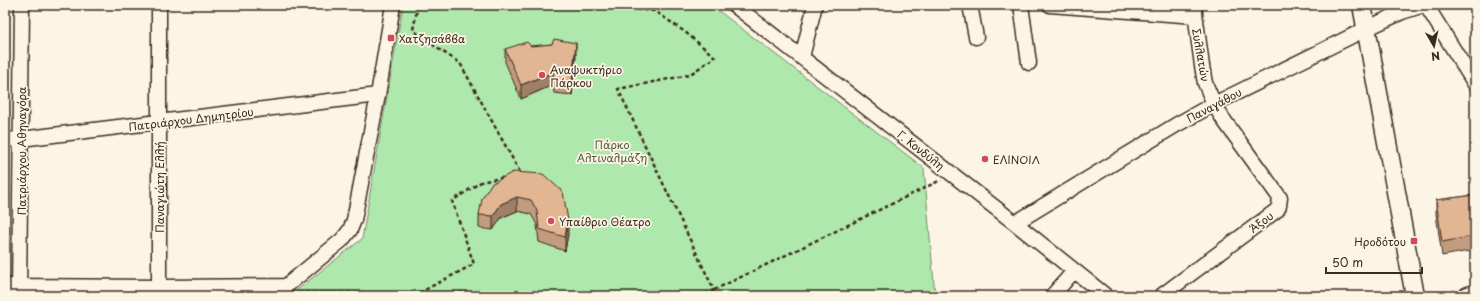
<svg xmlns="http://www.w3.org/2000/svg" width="1480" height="301" viewBox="0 0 1480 301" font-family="'Playpen Sans',sans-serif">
<rect width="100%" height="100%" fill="#fcf5e5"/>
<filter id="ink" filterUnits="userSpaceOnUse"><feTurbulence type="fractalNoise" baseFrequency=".025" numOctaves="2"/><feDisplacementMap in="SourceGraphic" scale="8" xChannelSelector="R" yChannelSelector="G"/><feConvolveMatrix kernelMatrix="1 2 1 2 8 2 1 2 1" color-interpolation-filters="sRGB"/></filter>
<g filter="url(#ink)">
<path fill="#afe8ad" stroke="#758966" d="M403,5H711L924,168L935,296H289L362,239Z"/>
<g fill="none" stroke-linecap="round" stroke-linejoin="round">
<g stroke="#3b2a1e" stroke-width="17">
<path id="minor" d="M159,5V296
M734,5L1015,223L1106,296
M970,5L976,37
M1021,5L1029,63
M1050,5L1195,16
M1426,5L1475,84
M802,57L815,5
M5,140L21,139L378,95
M1015,223L1176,125L1214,104L1366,29L1402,12L1424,5
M5,286L159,287L286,286
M19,296L22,5
M274,296L342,240L350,230L354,220L378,95L393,5
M1052,296L1074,271
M1161,296L1277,210L1279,206L1280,198L1223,119L1214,104L1205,83L1202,66L1194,5"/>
</g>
<g stroke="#3b2a1e" stroke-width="21">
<path id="major" d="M1362,5L1415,296
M1468,296L1475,294"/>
</g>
<path stroke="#3b2a1e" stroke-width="2.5" stroke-dasharray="4 3" stroke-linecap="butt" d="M418,5L413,30L437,48L460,63L521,174H520
M609,5L620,8L655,11L685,32L715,57L689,75L618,89L714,290L700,296
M714,290L941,180
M298,293H485L497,296
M419,293L474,264L452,201L481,182L505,177
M1438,296L1455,291"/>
<use href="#minor" stroke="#fcf5e5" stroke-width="14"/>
<use href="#major" stroke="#fcf5e5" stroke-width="18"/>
</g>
<path fill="#c29c7e" stroke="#3b2a1e" d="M552,44L576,56L572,95L554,93L553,85L521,99L505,62V49Z
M513,172L568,234L565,251L539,242L537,225L531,214L517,211L501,218L493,230L479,228V215Z
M1475,195V250L1442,256L1436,214V200Z"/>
<path fill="#9e7f67" stroke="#3b2a1e" d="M576,43V56L572,95V82Z
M553,72V85L521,99V85Z
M517,197V211L501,218L493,230V216L501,204Z
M568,220V234L565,251V237Z"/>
<path fill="#e2b593" stroke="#3b2a1e" d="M554,39L576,43L572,82L554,79L553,72L521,85L505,49L527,42L531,46L552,44Z
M513,172L543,174L563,192L568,220L565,237L539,229L537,211L531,200L517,197L501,204L493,216L479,215L482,199L491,184Z
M1475,195V236L1442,242L1436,200Z"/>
</g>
<g fill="#d1495b" stroke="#fcf5e5" stroke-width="1.5">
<rect x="387" y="34" width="8" height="8" rx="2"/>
<circle cx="542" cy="75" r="4"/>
<circle cx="985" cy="159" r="4"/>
<circle cx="551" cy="221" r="4"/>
<rect x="1410" y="237" width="8" height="8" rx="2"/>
</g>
<g text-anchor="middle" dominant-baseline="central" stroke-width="3.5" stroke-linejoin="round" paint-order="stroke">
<g font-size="11" fill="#3b2a1e" stroke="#fcf5e5" text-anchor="start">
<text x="399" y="38">Χατζησάββα</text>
<text x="550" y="69">Αναψυκτήριο<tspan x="550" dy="13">Πάρκου</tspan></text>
<text x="993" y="159">ΕΛΙΝΟΙΛ</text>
<text x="559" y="221">Υπαίθριο Θέατρο</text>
<text x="1406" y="241" text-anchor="end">Ηροδότου</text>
</g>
<g font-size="11" fill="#3b2a1e" stroke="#fcf5e5">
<text transform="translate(1201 55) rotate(80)">Συλλατών</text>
<text transform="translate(1214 105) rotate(-28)">Παναγάθου</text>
<text transform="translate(191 119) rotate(-7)">Πατριάρχου Δημητρίου</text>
<text transform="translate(921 150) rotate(38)">Γ. Κονδύλη</text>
<text transform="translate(21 151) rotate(-90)">Πατριάρχου Αθηναγόρα</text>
<text transform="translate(159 187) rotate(-90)">Παναγιώτη Ελλή</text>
<text transform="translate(1261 222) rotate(-37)">Άξου</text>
</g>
<g font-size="11" fill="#585a42" stroke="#fcf5e5">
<text x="612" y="144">Πάρκο<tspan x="612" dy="13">Αλτιναλμάζη</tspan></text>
</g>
</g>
<rect width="1480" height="301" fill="none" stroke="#fcf5e5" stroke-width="20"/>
<rect x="10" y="10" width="1460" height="281" fill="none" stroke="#3b2a1e" stroke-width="1.5" filter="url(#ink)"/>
<g transform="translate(1434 46) rotate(171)" stroke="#fcf5e5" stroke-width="3" paint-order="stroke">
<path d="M0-3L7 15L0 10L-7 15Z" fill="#3b2a1e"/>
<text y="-6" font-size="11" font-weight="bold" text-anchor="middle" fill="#3b2a1e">N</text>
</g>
<path d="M1326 267v6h96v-6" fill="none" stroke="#3b2a1e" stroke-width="2"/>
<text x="1332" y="267" font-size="12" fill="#3b2a1e" stroke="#fcf5e5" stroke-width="3" paint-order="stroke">50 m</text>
</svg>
